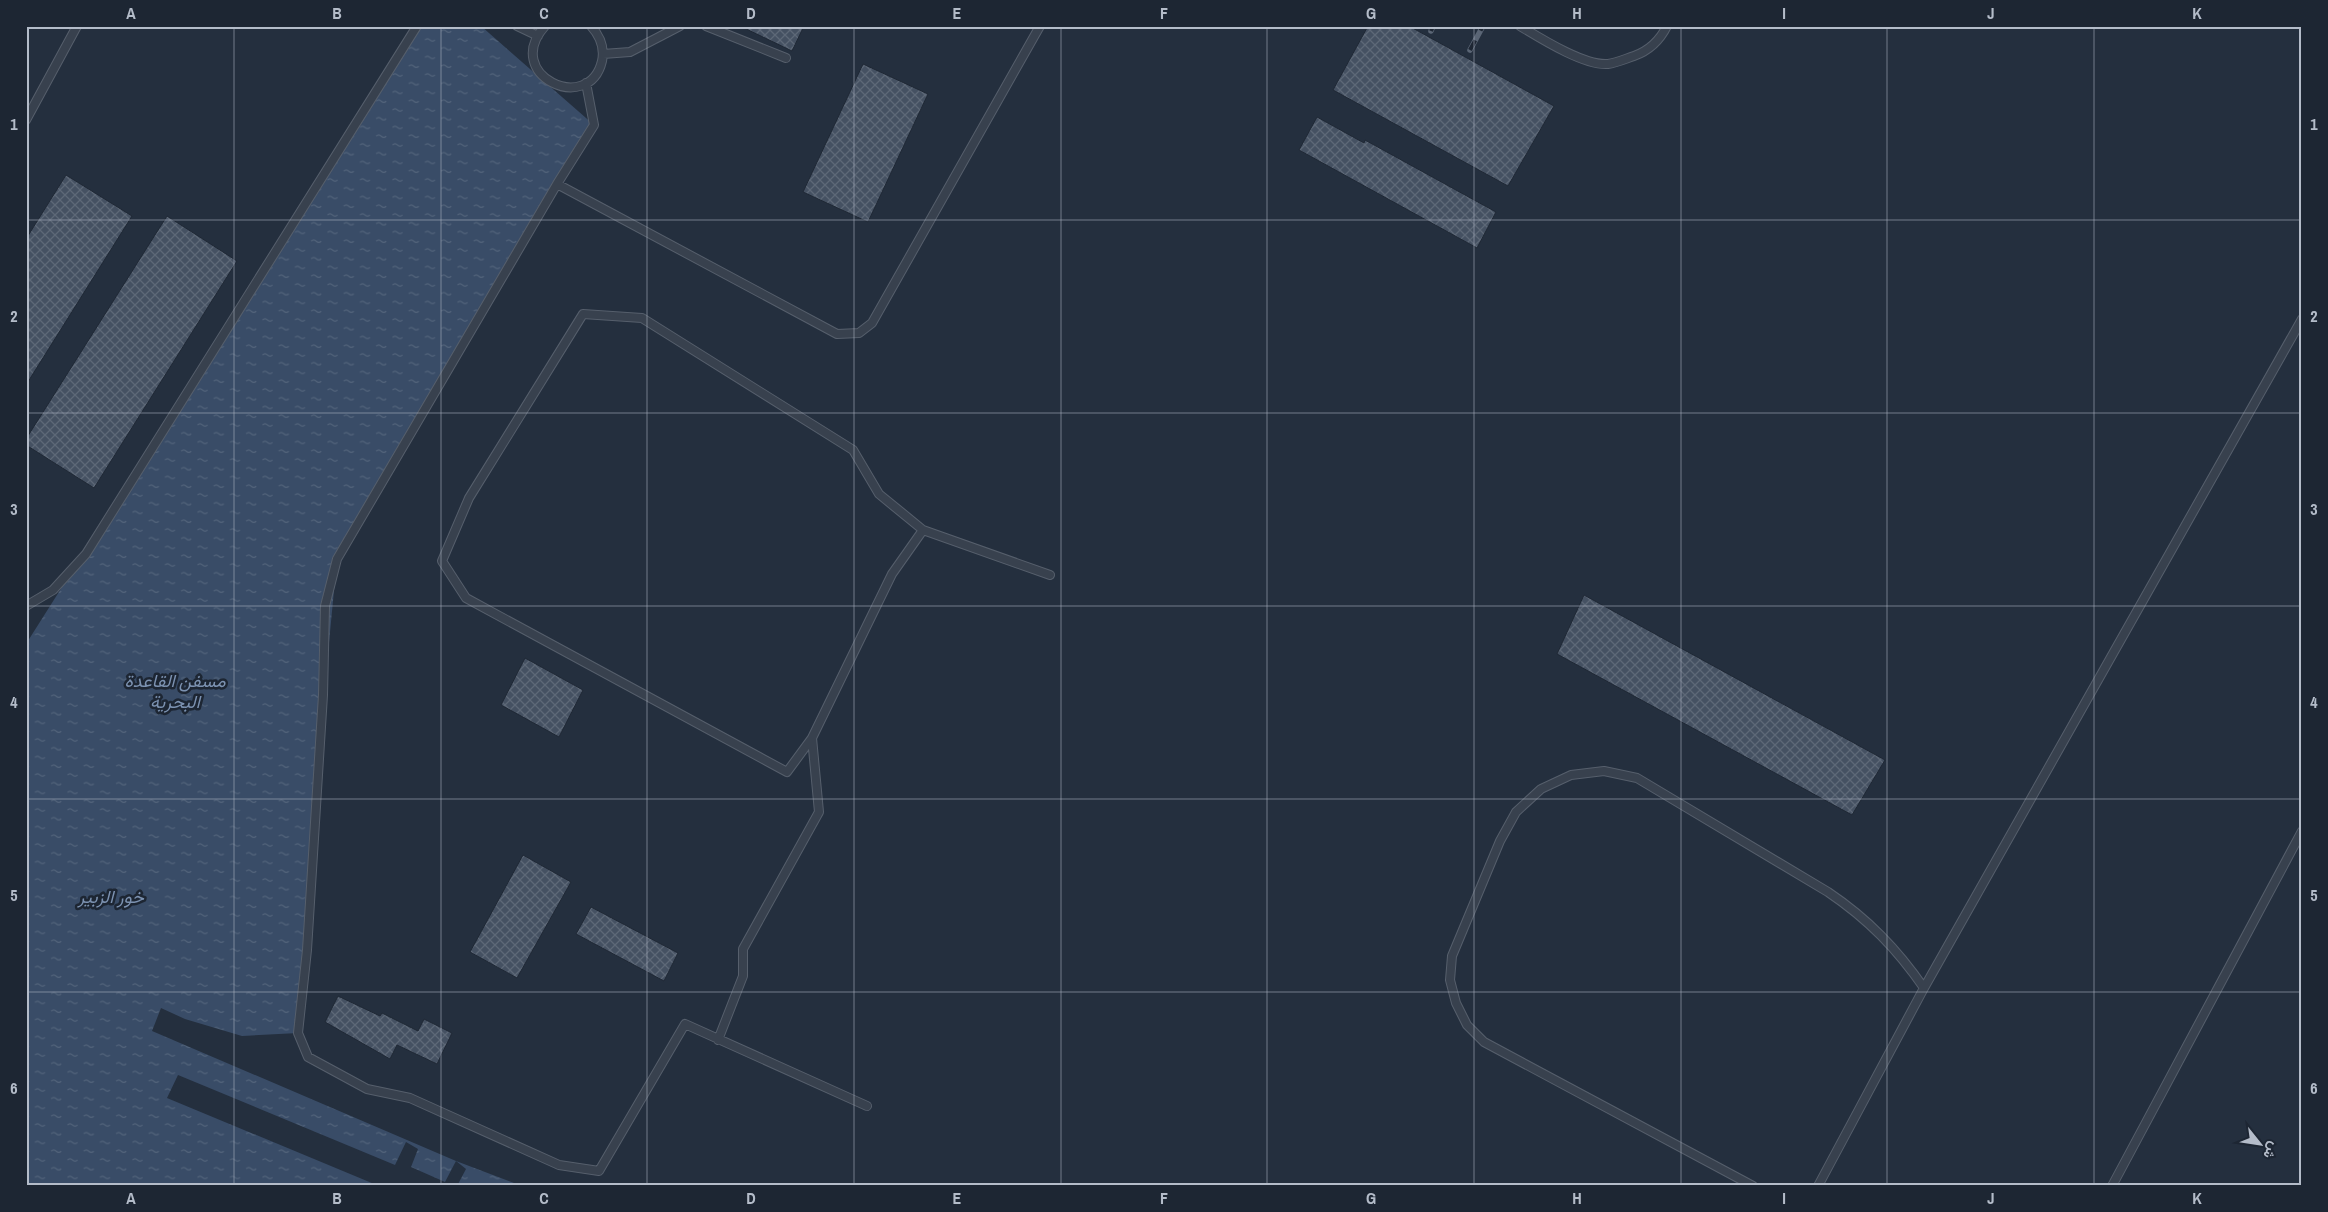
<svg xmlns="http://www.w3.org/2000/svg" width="2328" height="1212" viewBox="0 0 2328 1212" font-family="'Archivo Narrow',Vazirmatn,sans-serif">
<defs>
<pattern id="water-ripples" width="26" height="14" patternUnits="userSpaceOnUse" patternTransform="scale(1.25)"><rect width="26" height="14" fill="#394c67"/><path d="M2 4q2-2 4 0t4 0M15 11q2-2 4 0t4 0" fill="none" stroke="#53647b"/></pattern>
<pattern id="building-cross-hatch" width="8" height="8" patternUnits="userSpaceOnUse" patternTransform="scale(1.25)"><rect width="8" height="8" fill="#455162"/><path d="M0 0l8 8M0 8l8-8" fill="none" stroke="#5d6877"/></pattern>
</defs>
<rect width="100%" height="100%" fill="#242f3e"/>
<path fill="url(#water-ripples)" d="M417,26H481L594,125L337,559L321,726L298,1033L242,1036L185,1019L161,1008L152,1031L456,1161L522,1186H26V644Z"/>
<path fill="#242f3e" d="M178,1075L395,1165L406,1142L418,1149L411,1167L445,1182L456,1161L466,1169L457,1186H379L167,1098Z"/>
<path fill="url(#building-cross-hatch)" stroke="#1f2835" d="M740,26H804L792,51Z
M1368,26H1409L1554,106L1508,186L1333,90Z
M863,64L928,94L868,222L803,192Z
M1317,117L1364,143L1365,140L1496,212L1477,248L1299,150Z
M66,175L132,216L26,385V239Z
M167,216L237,261L94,488L26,445V439Z
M1584,595L1885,760L1852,815L1557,654Z
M525,658L583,690L559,737L501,705Z
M523,855L571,882L517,978L470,952Z
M591,907L678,953L664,981L576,934Z
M338,996L380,1016L382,1013L418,1031L424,1019L452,1033L437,1064L397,1045L390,1059L325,1022Z"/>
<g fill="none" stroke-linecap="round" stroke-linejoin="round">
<g stroke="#565f6c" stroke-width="10">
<path id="service" d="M517,26L538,36
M545,26C501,75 589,116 602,61C605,47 600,36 591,26
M706,26L786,58
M1520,26C1540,38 1584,66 1608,64C1616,63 1625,59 1634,56C1648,51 1660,40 1667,26
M603,54L630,52L680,26
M586,83L594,125L557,184L337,559L325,606L323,695L307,950L298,1033L308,1057L367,1089L410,1098L559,1165L599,1171L685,1024L867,1106
M26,120L77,26
M557,184L837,334L859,333L872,323L1040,26
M26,606L53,590L86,554L417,26
M812,738L787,772L466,598L442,561L469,498L583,314L642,318L853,450L879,494L923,530
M718,1040L743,976V949L819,812L812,738L892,574L923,530L1050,575
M1753,1186L1484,1042L1467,1025L1456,1003L1450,980L1452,956L1500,841L1516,812L1541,789L1571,775L1604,771L1637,778L1828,892C1868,919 1897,949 1924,988
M1818,1186L1924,988L2302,319
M2112,1186L2302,831"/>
</g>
<use href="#service" stroke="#38414e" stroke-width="8"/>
<g stroke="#5a6575" stroke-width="5.5">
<path id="rail" d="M1431,31L1433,26
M1470,50L1483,26"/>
</g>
<use href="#rail" stroke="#1d2633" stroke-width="4" stroke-dasharray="11" stroke-linecap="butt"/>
</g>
<path fill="none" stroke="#b4bcc9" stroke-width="1" stroke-opacity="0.55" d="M234,26V1186M441,26V1186M647,26V1186M854,26V1186M1061,26V1186M1267,26V1186M1474,26V1186M1681,26V1186M1887,26V1186M2094,26V1186M26,220H2302M26,413H2302M26,606H2302M26,799H2302M26,992H2302"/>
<g text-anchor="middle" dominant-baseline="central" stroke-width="5" stroke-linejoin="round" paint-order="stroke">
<g font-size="18" font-style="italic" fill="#7c92b1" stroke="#1d2633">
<text x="175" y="680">مسفن القاعدة<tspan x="175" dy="21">البحرية</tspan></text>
<text x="111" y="896">خور الزبير</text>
</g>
</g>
<rect width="2328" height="1212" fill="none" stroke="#1d2633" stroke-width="55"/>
<g transform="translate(2260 1144) rotate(120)" stroke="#1d2633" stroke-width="4" paint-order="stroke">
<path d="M0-4L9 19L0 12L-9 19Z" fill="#b4bcc9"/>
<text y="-8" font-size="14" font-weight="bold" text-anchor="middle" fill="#b4bcc9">ش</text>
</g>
<rect x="28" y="28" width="2272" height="1156" fill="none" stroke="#b4bcc9" stroke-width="2"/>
<g font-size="16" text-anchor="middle" font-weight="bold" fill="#b4bcc9">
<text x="131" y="19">A</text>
<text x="337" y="19">B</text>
<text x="544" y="19">C</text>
<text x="751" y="19">D</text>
<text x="957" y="19">E</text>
<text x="1164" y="19">F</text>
<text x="1371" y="19">G</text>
<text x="1577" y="19">H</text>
<text x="1784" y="19">I</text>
<text x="1991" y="19">J</text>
<text x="2197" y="19">K</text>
<text x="14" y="130">1</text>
<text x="2314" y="130">1</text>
<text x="14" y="322">2</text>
<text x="2314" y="322">2</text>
<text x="14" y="515">3</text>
<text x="2314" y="515">3</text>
<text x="14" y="708">4</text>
<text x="2314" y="708">4</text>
<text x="14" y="901">5</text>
<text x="2314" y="901">5</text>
<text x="14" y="1094">6</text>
<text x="2314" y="1094">6</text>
<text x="131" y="1204">A</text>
<text x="337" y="1204">B</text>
<text x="544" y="1204">C</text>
<text x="751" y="1204">D</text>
<text x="957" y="1204">E</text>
<text x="1164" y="1204">F</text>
<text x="1371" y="1204">G</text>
<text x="1577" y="1204">H</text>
<text x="1784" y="1204">I</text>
<text x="1991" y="1204">J</text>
<text x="2197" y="1204">K</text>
</g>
</svg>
